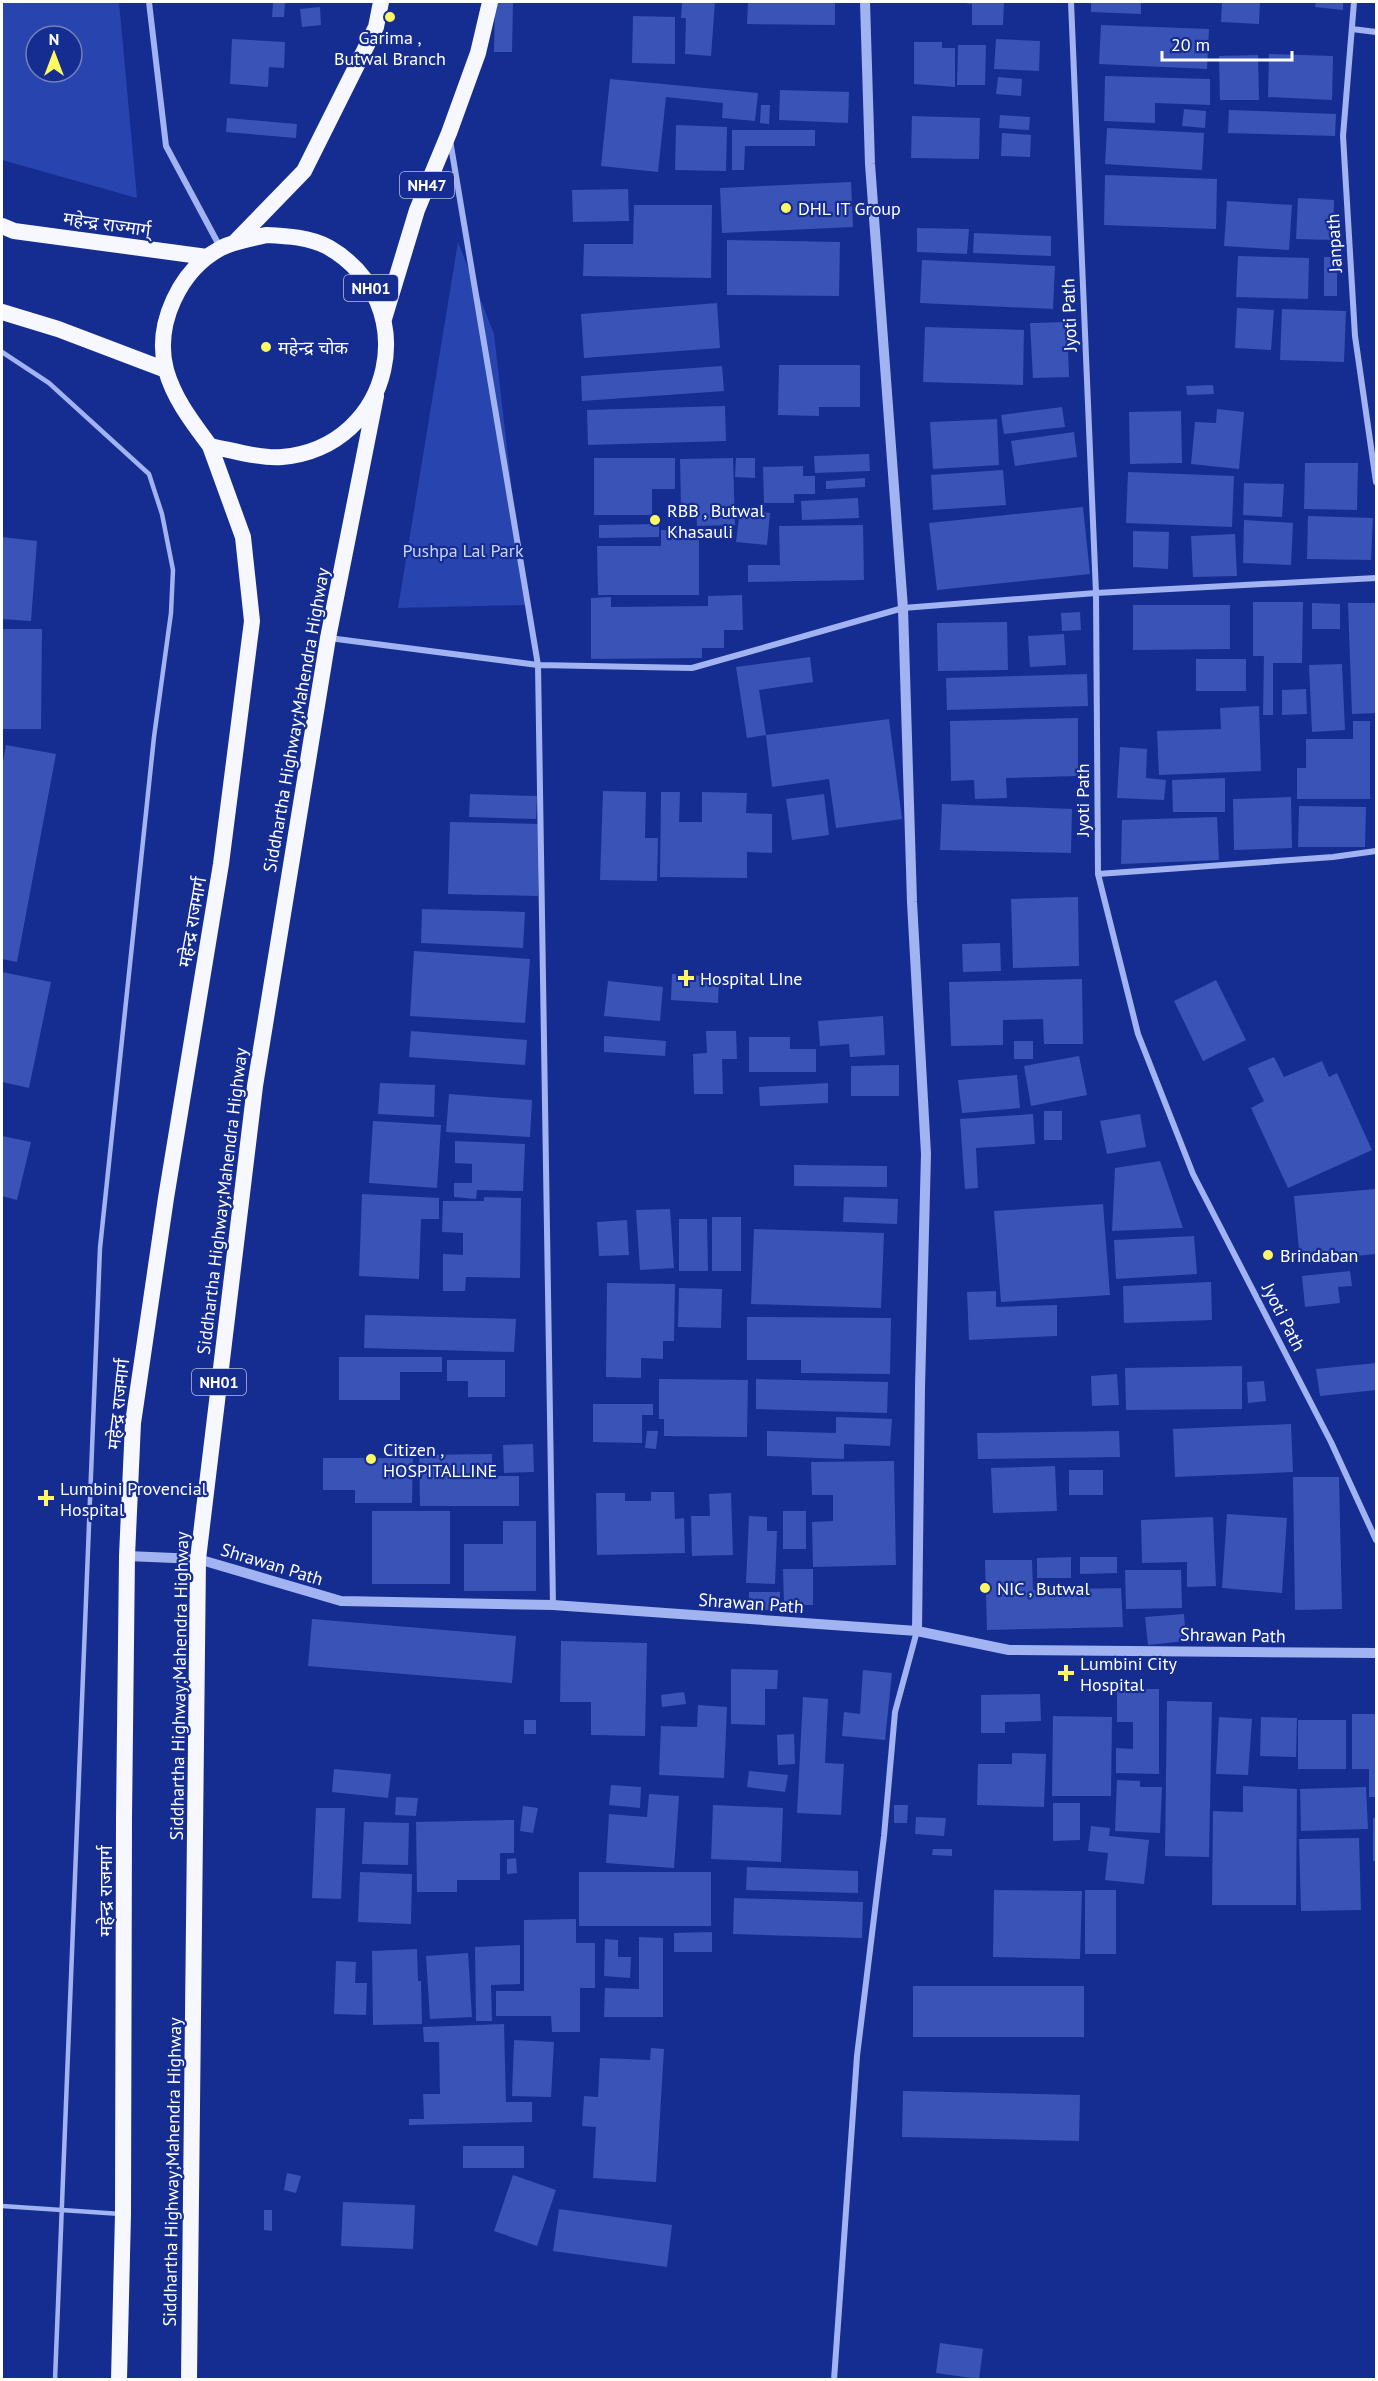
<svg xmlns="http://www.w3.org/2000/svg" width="1378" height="2381" viewBox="0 0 1378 2381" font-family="'PT Sans','Noto Sans Devanagari',sans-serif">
<rect width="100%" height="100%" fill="#152d91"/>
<path fill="#2744af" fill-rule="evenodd" d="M2,2H119L137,198L2,160ZM36,36H72V72H36Z
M458,242L494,334L525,605L398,608Z"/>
<path fill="#3953b7" d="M273,2H285L284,17H272Z
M495,2H513L512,52H494Z
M682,2H715L711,56L685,54L686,18H681Z
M748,2H835V25L747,24Z
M965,2H1004L1003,25H972V4L965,3Z
M1091,2H1141V14L1091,12Z
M1222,2H1260L1259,24L1221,22Z
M1316,2H1343V10L1315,7Z
M320,7L321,25L302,27L300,9Z
M633,16L675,17V64L632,63Z
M1101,25L1209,29L1207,69L1099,64Z
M232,39L285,42L284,68L269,67L268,87L230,84Z
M996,39L1040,41L1039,71L994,69Z
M914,42H942V48H955V87L914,84Z
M958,45H986L985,85H957Z
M1269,54L1333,56L1332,100L1268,97Z
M1258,55L1259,100H1220L1219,56Z
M1105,76L1210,79V105L1155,103V123L1104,121Z
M998,77L1022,79L1021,96L996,94Z
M610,79L758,93L755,121L722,118L723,103L666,97L658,172L601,166Z
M780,90L849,92L848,123L779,120Z
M761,105H770L769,124L760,123Z
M1184,109L1206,111L1205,128L1182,126Z
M1229,110L1336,114L1335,136L1228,133Z
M1000,115L1030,117L1029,130L999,128Z
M912,116L980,118L979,159L911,158Z
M227,118L297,124L296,138L226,132Z
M676,125L727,127L726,171L675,170Z
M1107,128L1204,133L1202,170L1105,164Z
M732,130H815V146H745L744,170H732Z
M1002,133L1031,135L1030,157L1001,156Z
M1105,175L1217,179L1216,229L1104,225Z
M851,182L853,227L722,233L720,188Z
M628,189L629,221L573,222L572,190Z
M1298,198L1334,200L1333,240L1296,239Z
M1227,201L1292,205L1289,250L1224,246Z
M634,205H712L711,278L583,276L584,244H633Z
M917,228L969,229L967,254L917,252Z
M974,233L1051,236V256L973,253Z
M727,240L840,242L839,296L727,295Z
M1238,256L1309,258L1308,299L1236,297Z
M1324,257H1337V296H1324Z
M922,260L1055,266L1053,309L920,303Z
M717,303L720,348L584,358L581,314Z
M1237,308L1274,310L1271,350L1235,348Z
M1282,309L1346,311L1344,362L1280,360Z
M1067,322L1069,377L1033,378L1030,323Z
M925,327L1024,330L1023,385L923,382Z
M779,365H860V407H819V416L778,415Z
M722,366L724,391L582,401L581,376Z
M1213,385L1214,394L1187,395L1186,386Z
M725,406L726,441L588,445L587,410Z
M1062,407L1065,427L1004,434L1001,415Z
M1217,409L1244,412L1239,469L1191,464L1195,422L1216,423Z
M1181,411L1182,463L1130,464L1129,412Z
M997,419L999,465L933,469L930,422Z
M1074,432L1077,457L1015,466L1011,441Z
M869,454L870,471L815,473L814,456Z
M594,458H675V489H652V515H594Z
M733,458L735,525L697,526L696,506L681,507L680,459Z
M736,458H755V478L735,477Z
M1305,463H1358L1357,510L1304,509Z
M803,466V476H815V494H794V503H764L763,467Z
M1003,470L1006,505L933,510L931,475Z
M1128,472L1234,476L1232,527L1126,523Z
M865,478V487L826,489V481Z
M1244,483L1284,484L1282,517L1243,515Z
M858,498L859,518L802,520L801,501Z
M1083,507L1090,574L937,590L929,523Z
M740,510L770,513L767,545L736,542Z
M1308,516L1373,518L1371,560L1307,559Z
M1244,520L1293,523L1291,565L1243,563Z
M659,524V537L599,538V525Z
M863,525L864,580L748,582V565H780L779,526Z
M661,530H699V595H598L597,546H661Z
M1133,531L1169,532L1168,569L1133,567Z
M1235,534L1237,576L1193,577L1191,536Z
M2,537L37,541L31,621L2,619Z
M742,595L743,630H724V648H702V658L591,659V598L611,597V607L708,606V596Z
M1253,602H1303L1302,663H1273V715H1263L1264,656H1253Z
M1312,603L1340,604V629H1312Z
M1348,603H1376V713L1352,714Z
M1133,605H1230V649L1133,650Z
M1080,612L1081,630L1062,631L1061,613Z
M1007,622L1008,670L938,671L937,623Z
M3,629H42L41,729H2Z
M1064,634L1066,665L1030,667L1028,636Z
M810,657L813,682L759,690L766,735L889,719L902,819L836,828L829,779L772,787L766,735L747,738L736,667Z
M1196,659H1246V691H1196Z
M1342,664L1345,730L1312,732L1309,665Z
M1087,674L1088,706L947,710L946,678Z
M1306,689L1307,714L1282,715V690Z
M1259,706L1261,771L1159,775L1157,731L1221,729L1220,708Z
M1078,718V776L1006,778L1007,798L975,799L974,780L951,781L950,721Z
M1353,721H1370V799H1297V768H1306V739H1353Z
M6,745L56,754L17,962L2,959V767Z
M1120,747L1147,749L1146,778L1166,780L1164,800L1117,798Z
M1225,778V812H1173L1172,780Z
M603,791L646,792L645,838H658L657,881L600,880Z
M661,792H680L679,822H702V792L747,793L746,813L772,814V853L747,852V878L660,877Z
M470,794L537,796L536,819L469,817Z
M824,794L829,835L792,840L786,799Z
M1291,797L1292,848L1234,850L1233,799Z
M942,804L1072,809L1071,853L940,850Z
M1299,806L1366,807L1365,847H1298Z
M1217,817L1219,860L1121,864L1122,820Z
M450,822L540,824L538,896L448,894Z
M1078,897L1079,966L1013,968L1011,899Z
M422,909L525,912L523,948L421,943Z
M1000,943L1001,971L963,972L962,944Z
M414,951L530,959L525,1023L410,1016Z
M2,972L51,982L29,1088L2,1082Z
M672,974L719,977L718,1003L671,1000Z
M1082,979L1083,1044H1044L1043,1019L1003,1020V1045L951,1046L949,982Z
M1216,980L1246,1040L1203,1061L1174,1001Z
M608,981L663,987L660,1021L604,1016Z
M883,1016L885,1055L850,1057L849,1044L820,1046L818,1021Z
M411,1031L527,1040L525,1065L409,1057Z
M706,1031H736L737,1059H722L723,1094H694L693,1054L707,1053Z
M604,1036L666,1041L665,1056L604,1052Z
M749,1037H790V1049H816V1072H749Z
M1014,1041H1033V1059H1014Z
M1079,1056L1087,1095L1031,1106L1024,1066Z
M1274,1057L1284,1077L1322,1061L1329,1077L1337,1073L1372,1150L1288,1188L1251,1108L1264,1101L1248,1068Z
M899,1065V1096H851V1066Z
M1017,1075L1020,1108L962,1113L958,1080Z
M380,1083L435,1085L434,1117L378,1114Z
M828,1083V1103L760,1106L759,1087Z
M449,1094L532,1100L530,1137L446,1132Z
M1044,1111H1062V1140H1044Z
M1033,1114L1035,1144L976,1148L978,1188L965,1189L960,1119Z
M1140,1114L1146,1147L1107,1154L1100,1121Z
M373,1121L441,1125L437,1188L369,1183Z
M2,1136L31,1142L17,1200L2,1196Z
M455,1141L525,1144L523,1191L477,1190L476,1199L454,1197V1183H472V1164L455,1163Z
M1160,1161L1183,1228L1112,1231L1115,1168Z
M794,1165L887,1166V1187L794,1186Z
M1376,1189V1254L1300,1261L1294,1196Z
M362,1194L439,1198V1219H421L419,1279L359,1276Z
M484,1197L521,1198L520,1278L466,1277L465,1291H443V1254L463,1255V1233L442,1232L443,1201H484Z
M844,1197L898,1199L897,1224L843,1222Z
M1103,1204L1110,1295L1001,1302L994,1211Z
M670,1209L674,1268L640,1270L636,1210Z
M712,1217H741V1271H712Z
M679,1219H707L708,1271H679Z
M627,1220L629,1255L599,1256L597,1222Z
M754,1229L884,1233L881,1308L751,1304Z
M1194,1236L1197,1274L1116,1279L1114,1240Z
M1350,1271L1352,1286L1338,1287L1340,1303L1305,1307L1302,1276Z
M1211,1282L1212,1320L1124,1323L1123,1286Z
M607,1283L675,1284L674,1341H663V1359L641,1358V1378L606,1377Z
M679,1288L722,1289L721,1328L678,1327Z
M996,1291V1307L1057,1305V1336L969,1340L967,1292Z
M365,1315L516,1319L514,1352L364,1348Z
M747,1317L891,1318L890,1374L801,1373V1360H747Z
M339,1357H442V1372H400V1400H339Z
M447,1360H505V1397H468V1381H447Z
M1376,1363V1390L1320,1396L1316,1369Z
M1242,1366V1409L1126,1410L1125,1368Z
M1117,1374L1119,1405L1092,1406L1091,1376Z
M659,1379L748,1380L747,1437L664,1436V1419H659Z
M756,1379L888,1382L887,1413L756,1409Z
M1264,1381L1266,1401L1248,1403L1247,1382Z
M593,1404H653V1415H642V1443L593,1442Z
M836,1417L892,1419L890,1446L844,1444V1459L767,1456V1431L836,1433Z
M1291,1424L1293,1472L1175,1477L1173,1429Z
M647,1431H658L656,1449L645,1448Z
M1119,1431L1120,1457L978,1459L977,1433Z
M533,1444L534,1472L504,1473L503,1445Z
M492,1454V1476H519V1506H420L419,1455Z
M323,1458H413L412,1503H355V1490H323Z
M894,1461L896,1565L813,1567L812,1522L833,1521V1495H812L811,1462Z
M1055,1466L1057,1511L993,1513L991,1468Z
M1069,1470H1103V1495H1069Z
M1293,1477H1339L1342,1609L1295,1610Z
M651,1492H674L675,1519L684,1518L685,1553L597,1555L596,1493H625V1501H651Z
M731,1493L733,1555L692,1556L691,1516H710L709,1494Z
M372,1511H450V1584H372Z
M783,1511H806V1549H783Z
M1227,1514L1287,1518L1282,1593L1222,1588Z
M749,1516L767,1517V1531H777L775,1584L746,1583Z
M1213,1517L1216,1586L1187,1587V1562L1142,1563L1141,1520Z
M503,1521H536V1591H464V1544H503Z
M1071,1557V1578H1037V1558Z
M1080,1557H1117V1573L1080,1574Z
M985,1560H1032L1033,1590L1121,1588L1123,1627L987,1630Z
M783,1569H813V1605H784Z
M1125,1570H1181L1182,1608L1126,1609Z
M749,1592H780V1610H749Z
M1184,1614L1186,1641L1148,1645L1145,1617Z
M312,1619L516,1636L512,1683L308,1666Z
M561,1641L647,1643L645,1736L591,1735V1702H560Z
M731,1669L778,1670L777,1689H765V1725L731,1724Z
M863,1670L892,1673L885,1740L842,1736L844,1712L860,1714Z
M1117,1689H1159V1774L1116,1773V1748L1133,1749V1722H1117Z
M684,1692L686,1704L662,1707L661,1695Z
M1040,1694L1041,1721L1005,1722V1733H981V1695Z
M803,1697L828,1699L825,1763L844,1764L841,1815L797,1813Z
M1167,1701L1212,1702L1209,1857L1165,1856Z
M698,1705L727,1707L724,1778L659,1775L661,1726L697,1727Z
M1352,1714H1376V1797H1369V1769H1352Z
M1053,1716L1112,1717L1111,1796H1052Z
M1219,1717L1252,1719L1248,1775L1216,1774Z
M1261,1717L1297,1718L1296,1757L1260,1756Z
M524,1720H536V1734H524Z
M1298,1720H1346V1769H1298Z
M794,1734L795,1764L778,1765L777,1735Z
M1012,1753L1046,1754L1044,1807L977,1805L978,1764H1012Z
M334,1769L391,1774L388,1798L332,1792Z
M749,1771L788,1775L785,1792L747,1787Z
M1117,1780L1140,1781V1787H1162L1160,1833L1115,1831Z
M611,1785L641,1787L640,1808L609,1805Z
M1243,1786L1297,1789L1296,1905H1212L1213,1811L1243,1812Z
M1366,1787L1368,1829L1301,1831L1300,1789Z
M649,1794L679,1796L674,1868L606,1863L609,1814L647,1817Z
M396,1797L418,1798L416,1816L395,1815Z
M1053,1803H1080V1840L1053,1841Z
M713,1805L783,1808L781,1862L711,1859Z
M894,1805H908L907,1823H894Z
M523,1806L538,1808L533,1833L520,1831Z
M316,1808H345L341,1899L312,1898Z
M916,1817L946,1818L944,1836L915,1834Z
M1373,1818H1376V1861H1373Z
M514,1820V1853H500V1880H457V1892H417L416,1822Z
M364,1822L409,1823L408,1865L362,1864Z
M1091,1826L1110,1828L1109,1836L1149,1840L1144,1884L1105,1880L1108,1853L1088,1851Z
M1359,1838L1361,1910L1301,1911L1299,1839Z
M933,1849H952V1856L932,1855Z
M516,1858L517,1873L507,1874V1859Z
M747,1867L858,1871V1893L746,1890Z
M360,1872L412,1874L411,1924L358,1922Z
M579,1872H711V1926H579Z
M994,1890L1082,1891L1080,1959L993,1957Z
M1085,1890H1116V1954H1085Z
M734,1898L863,1902L862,1938L733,1934Z
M576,1919V1943H595V1988H580V2032H552L551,2016H496V1991H524V1920Z
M712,1932V1952H674V1933Z
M639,1937L663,1938V2017H604L605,1988L639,1989Z
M605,1939L618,1940V1957H631L630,1978L604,1976Z
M520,1945V1984L491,1985L492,2021H476L475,1947Z
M417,1949L418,1981H421L422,2024L373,2025L372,1951Z
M468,1953L472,2017L430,2019L426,1956Z
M336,1961L356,1962L355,1983H367L366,2015L334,2014Z
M913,1986H1084V2037H913Z
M504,2024L506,2102H532V2122L409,2125V2119H424L423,2094H440L439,2042H424L423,2027Z
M514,2040L554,2042L551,2097L512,2096Z
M651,2048L664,2049L656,2182L593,2178L596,2127L582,2126L584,2096L598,2097L600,2058L650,2060Z
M903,2091L1080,2095L1079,2141L902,2137Z
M463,2146H524V2168H463Z
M287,2173L301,2176L296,2193L284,2190Z
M513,2175L556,2190L537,2246L494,2231Z
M343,2202L415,2205L413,2249L341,2246Z
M559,2209L672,2225L667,2267L553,2251Z
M264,2210H272V2231L264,2230Z
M940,2343L983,2349L979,2379L936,2373Z"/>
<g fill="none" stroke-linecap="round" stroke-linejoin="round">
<path stroke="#a2b3f1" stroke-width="4.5" d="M2,352L49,383L149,474L162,514L173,570L171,613L154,737L100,1248L55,2380
M2,2206L121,2214"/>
<path stroke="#a2b3f1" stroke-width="6" d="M149,2L166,146L220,247
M1071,2L1096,593L1098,874L1138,1034L1193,1174L1331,1442L1376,1540
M1354,2L1343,136L1355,336L1376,482
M1352,29L1376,32
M450,140L538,665L553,1605
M329,638L538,665L692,668L903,608L1096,593L1376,578
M1098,874L1333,857L1376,851
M834,2380L857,2056L884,1836L895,1712L917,1631"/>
<path stroke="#a2b3f1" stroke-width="10" d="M865,2L870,164L903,608L912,902L926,1154L920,1387L917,1631
M127,1556L198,1559L341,1601L553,1605L917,1631L1009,1650L1376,1653"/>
<path stroke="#f6f7ff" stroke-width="16" d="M2,226L14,231L207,257
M266,235C287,236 309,237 328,247C425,303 394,447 282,457C261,459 231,450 210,446C193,423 174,399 166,370C154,324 180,270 221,248C235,241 251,239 266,235Z
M235,242L304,171L376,27L381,2
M2,312L58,329L166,370
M384,319L417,210L449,133L478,53L490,2
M119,2380L123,2214L124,1818L127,1556L133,1423L166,1198L221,864L252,621L243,537L210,446
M189,2380L198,1559L255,1086L328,638L376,396"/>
</g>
<g fill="#fff862" stroke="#152d91" stroke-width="2">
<circle cx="390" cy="17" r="6"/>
<circle cx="786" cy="208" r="6"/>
<circle cx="266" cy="347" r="6"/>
<circle cx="655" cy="520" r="6"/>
<path d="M683 969h6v6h6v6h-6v6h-6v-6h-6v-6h6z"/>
<circle cx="1268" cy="1255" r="6"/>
<circle cx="371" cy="1459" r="6"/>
<path d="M43 1489h6v6h6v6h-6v6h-6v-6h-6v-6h6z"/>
<circle cx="985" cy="1588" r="6"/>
<path d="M1063 1664h6v6h6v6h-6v6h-6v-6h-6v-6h6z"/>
</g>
<g text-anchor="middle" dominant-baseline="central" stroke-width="4.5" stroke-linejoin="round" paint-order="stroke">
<g fill="#152d91" stroke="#b9c0de" stroke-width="1.5">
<rect x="400" y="172" width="54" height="26" rx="4.5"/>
<rect x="344" y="275" width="54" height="26" rx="4.5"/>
<rect x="192" y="1369" width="54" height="26" rx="4.5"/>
</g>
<g font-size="16" font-weight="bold" fill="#fff">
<text x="427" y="185">NH47</text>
<text x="371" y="288">NH01</text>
<text x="219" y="1382">NH01</text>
</g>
<g font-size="18" fill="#fff" stroke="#152d91" text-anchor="start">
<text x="390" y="37" text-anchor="middle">Garima ,<tspan x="390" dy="21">Butwal Branch</tspan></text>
<text x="798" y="208">DHL IT Group</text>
<text x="278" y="347">महेन्द्र चोक</text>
<text x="667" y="510">RBB , Butwal<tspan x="667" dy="21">Khasauli</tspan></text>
<text x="700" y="978">Hospital LIne</text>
<text x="1280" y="1255">Brindaban</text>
<text x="383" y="1449">Citizen ,<tspan x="383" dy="21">HOSPITALLINE</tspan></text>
<text x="60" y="1488">Lumbini Provencial<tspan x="60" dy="21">Hospital</tspan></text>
<text x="997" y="1588">NIC , Butwal</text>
<text x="1080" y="1663">Lumbini City<tspan x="1080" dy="21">Hospital</tspan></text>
</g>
<g font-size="18" fill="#fff" stroke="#152d91">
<text transform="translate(107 224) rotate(8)">महेन्द्र राज्मार्ग्</text>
<text transform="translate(1334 243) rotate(-93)">Janpath</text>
<text transform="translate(1069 315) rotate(-92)">Jyoti Path</text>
<text transform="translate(296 720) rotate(-80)">Siddhartha Highway;Mahendra Highway</text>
<text transform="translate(1082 800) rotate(-90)">Jyoti Path</text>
<text transform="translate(192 922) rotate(-80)">महेन्द्र राजमार्ग</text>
<text transform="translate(222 1201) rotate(-83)">Siddhartha Highway;Mahendra Highway</text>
<text transform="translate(1284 1317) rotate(63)">Jyoti Path</text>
<text transform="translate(118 1404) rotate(-84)">महेन्द्र राजमार्ग</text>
<text transform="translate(272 1564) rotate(17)">Shrawan Path</text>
<text transform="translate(751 1603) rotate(4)">Shrawan Path</text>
<text transform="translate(1233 1635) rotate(1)">Shrawan Path</text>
<text transform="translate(179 1686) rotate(-89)">Siddhartha Highway;Mahendra Highway</text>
<text transform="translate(105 1891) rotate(-90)">महेन्द्र राजमार्ग</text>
<text transform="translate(172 2172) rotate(-89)">Siddhartha Highway;Mahendra Highway</text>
</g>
<g font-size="18" fill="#c9d4fc" stroke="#152d91">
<text x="463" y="550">Pushpa Lal Park</text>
</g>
</g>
<rect width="1378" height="2381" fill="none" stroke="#ffffff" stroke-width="6"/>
<g transform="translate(54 54)"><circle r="28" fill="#152d91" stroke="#7381bd" stroke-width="1.5"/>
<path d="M0-4.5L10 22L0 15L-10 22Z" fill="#fff862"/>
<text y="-9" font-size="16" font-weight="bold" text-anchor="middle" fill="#ffffff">N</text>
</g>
<path d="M1162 51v9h130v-9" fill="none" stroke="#ffffff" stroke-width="3"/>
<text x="1171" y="51" font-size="18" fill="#ffffff" stroke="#152d91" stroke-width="4.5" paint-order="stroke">20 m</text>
</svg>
